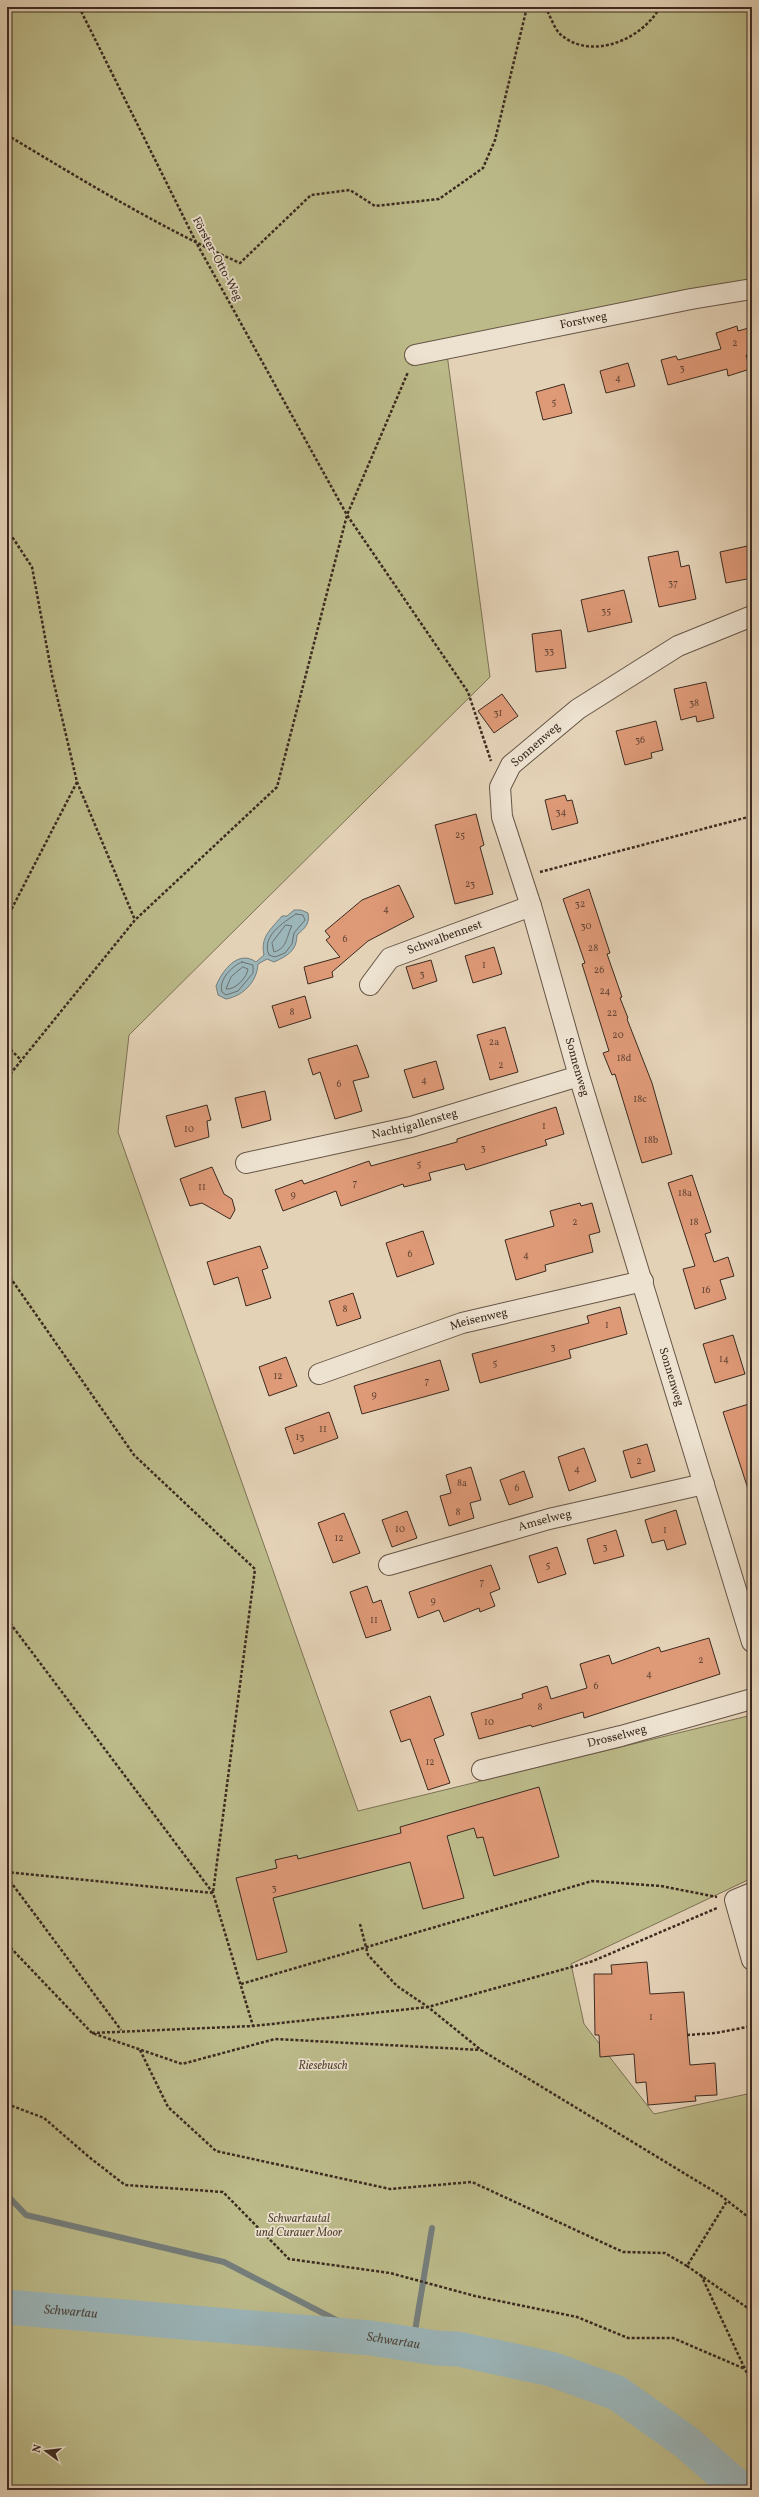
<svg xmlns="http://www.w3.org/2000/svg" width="759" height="2497" viewBox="0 0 759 2497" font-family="Vollkorn,serif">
<rect width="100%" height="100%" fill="#e4d2b7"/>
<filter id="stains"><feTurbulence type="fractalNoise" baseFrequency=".005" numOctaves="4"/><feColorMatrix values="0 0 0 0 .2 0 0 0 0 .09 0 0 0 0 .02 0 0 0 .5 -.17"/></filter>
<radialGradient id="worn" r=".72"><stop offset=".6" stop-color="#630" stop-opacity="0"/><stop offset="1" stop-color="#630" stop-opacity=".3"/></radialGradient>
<path fill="#bcba89" stroke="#7c7255" d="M7,7H752V282L445,339L490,677L129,1035L118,1132L358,1811L752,1715V1878L571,1964L584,2024L654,2114L752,2093V2490H7Z"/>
<path fill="#9bb5b9" stroke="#757e7c" d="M294,910H301L308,913C310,924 305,928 297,935C297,951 287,956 274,962L267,959L258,964C257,982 243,996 226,999L218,995L216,986C222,971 238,949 256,962L264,955C260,937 271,929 282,916H287Z"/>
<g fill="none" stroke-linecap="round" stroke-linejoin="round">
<path stroke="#6c706d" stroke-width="1" d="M296,914L303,915L305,920L294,933L292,944L285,953L275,957L269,955C261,936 283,923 296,914Z
M286,925L292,926C286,936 288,948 274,952L272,943Z
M242,962L253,965V973L238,991L226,995L222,992C218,980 232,966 242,962Z
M243,967L248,969C247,977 236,990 226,989L231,977Z"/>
<path stroke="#757e7c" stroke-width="6" d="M7,2195L26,2215L224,2262L371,2338
M413,2343L432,2228"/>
<path stroke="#9bb5b9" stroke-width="35" id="s1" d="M7,2307L371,2338L436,2348L458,2349L551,2369L617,2393L686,2442L741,2490"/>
</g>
<path fill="#de9977" stroke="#3c2b21" d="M737,326L738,331L752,327V353L746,355L750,369L728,376L727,369L668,385L661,360L676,356L678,360L721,349L716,333Z
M628,363L635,386L606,393L600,371Z
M564,384L572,413L543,420L536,392Z
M752,545V578L726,583L720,552Z
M678,551L681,567L689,565L696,599L659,607L648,557Z
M624,590L632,622L588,632L581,600Z
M561,630L566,668L536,672L532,634Z
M706,682L714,718L697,722L696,716L681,720L674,689Z
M502,694L518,716L494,733L478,711Z
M656,721L663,750L651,753L652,758L625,765L616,731Z
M565,795L567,801L572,800L578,823L552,830L545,800Z
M476,814L484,845L480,847L493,894L455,904L435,825Z
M399,885L414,917L368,941L332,972L333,977L308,984L304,967L340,957L326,940L330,937L325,931L362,900Z
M589,889L610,953L607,954L622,997L620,998L628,1018L627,1019L652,1083L672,1154L642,1163L615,1074L612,1075L603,1053L609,1051L582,964L585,963L563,899Z
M494,947L502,974L473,983L465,956Z
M431,960L437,981L413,989L406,967Z
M305,996L311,1018L279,1028L272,1006Z
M505,1027L518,1072L490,1080L477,1035Z
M357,1045L369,1077L353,1081L362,1111L335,1119L320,1072L313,1075L308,1059Z
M436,1061L444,1089L413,1098L404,1070Z
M265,1091L271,1120L242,1128L235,1098Z
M207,1105L211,1120L207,1121L209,1137L175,1147L166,1116Z
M556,1107L564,1134L545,1140L547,1145L466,1170L464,1164L429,1173L431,1180L404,1187L403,1184L341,1206L336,1191L283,1211L275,1190L302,1180L304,1184L369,1161L371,1166L457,1142V1139Z
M212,1167L224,1194L232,1199L235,1210L230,1219L202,1203L190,1206L180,1179Z
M692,1175L711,1232L705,1234L714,1262L728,1257L734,1276L720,1280L726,1299L695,1309L683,1269L695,1266L668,1183Z
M580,1203L581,1206L592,1203L600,1232L589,1235L593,1252L545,1265L546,1271L516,1280L505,1240L554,1226L550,1211Z
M423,1231L434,1264L397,1277L386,1243Z
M260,1246L268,1268L262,1270L271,1298L246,1306L238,1277L214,1285L207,1262Z
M353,1293L361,1318L337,1326L329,1301Z
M620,1307L627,1334L569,1350L571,1358L480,1383L472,1354L589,1323L587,1316Z
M733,1335L745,1374L715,1383L703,1344Z
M286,1357L297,1386L269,1396L259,1367Z
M440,1360L449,1390L362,1414L354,1386Z
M752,1403V1491L749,1492L723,1412Z
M329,1412L338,1438L294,1454L285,1428Z
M647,1444L655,1471L631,1478L623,1451Z
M584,1448L596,1481L569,1491L558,1457Z
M471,1467L481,1500L470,1503L474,1518L449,1526L440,1496L451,1493L446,1475Z
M524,1471L533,1497L509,1505L500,1480Z
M676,1510L686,1544L667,1550L664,1540L652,1543L645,1520Z
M407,1511L417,1538L392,1547L382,1520Z
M344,1513L360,1553L333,1563L318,1523Z
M616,1530L624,1556L594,1564L587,1539Z
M557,1547L566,1574L538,1583L529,1556Z
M491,1565L500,1589L490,1593L495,1606L480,1612L479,1608L444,1622L439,1610L418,1618L409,1592Z
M367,1586L373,1603L381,1600L391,1630L366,1638L350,1592Z
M709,1638L720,1674L584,1718L583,1712L532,1727L531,1725L479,1739L471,1713L523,1698L522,1694L547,1686L551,1699L587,1688L580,1664L609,1655L612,1664L659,1647L661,1652Z
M430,1696L444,1735L434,1739L450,1783L428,1790L410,1739L401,1742L390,1711Z
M539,1787L559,1857L494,1876L483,1837L477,1838L474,1828L447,1836L464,1898L423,1909L410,1862L273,1898L287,1952L257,1960L236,1878L277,1868L275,1860L297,1855L298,1859L401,1833L400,1827Z
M647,1962L650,1994L684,1992L690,2065L715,2063L717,2095L695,2096L696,2101L648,2105L646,2082L636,2083L634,2054L600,2057L599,2035H595L594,1974H612L611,1965Z"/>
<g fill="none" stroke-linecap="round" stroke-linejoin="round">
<g stroke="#665546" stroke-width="22">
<g id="minor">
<path id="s2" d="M415,355L691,299L752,289"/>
<path id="s3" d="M752,616L678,646L578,709L511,765L500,787L502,817L531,906L579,1076L752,1642"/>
<path id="s4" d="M370,985L390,958L531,906"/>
<path id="s5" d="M246,1163L411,1127L579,1076"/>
<path id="s6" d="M319,1374L462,1323L643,1281"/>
<path id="s7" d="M389,1565L549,1519L704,1484"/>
<path id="s8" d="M482,1770L621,1736L752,1699"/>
<path d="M752,1893L735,1900L752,1960"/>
</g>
</g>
<path stroke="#3c2b21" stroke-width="2.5" stroke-dasharray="3 2" stroke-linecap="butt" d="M79,7L197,244L347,515L468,692L491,761
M545,7C550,15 554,28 560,34C591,62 643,39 660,7
M7,135C84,181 159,227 240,263L311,195L350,190L375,206L439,199L483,168L495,140L527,7
M7,529L32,567L52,675L77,782L135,920
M540,872L752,816
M7,918L77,782
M7,1046L21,1060
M7,1078L135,920L277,787L347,515L408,372
M7,1273L134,1455L255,1569L213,1893L7,1872
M7,1619L213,1893L253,2026
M7,1877L121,2030
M360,1924L368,1955L397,1986L428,2007L481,2050L720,2195L752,2220
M7,1944L92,2033L182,2064L275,2039L481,2050
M241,1984L592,1881L661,1886L717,1897
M92,2033L253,2026L428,2007L593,1961L717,1908
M687,2035L716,2033L752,2026
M140,2050L168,2107L216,2151L390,2189L472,2182L623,2252L665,2253L687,2266L727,2201
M7,2104L44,2118L89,2157L125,2185L223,2192L289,2259L390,2273L475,2296L577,2317L628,2338H673L745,2369
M687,2266L752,2311
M701,2275L752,2384"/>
<use href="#minor" stroke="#ede2d0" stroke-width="20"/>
</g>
<g text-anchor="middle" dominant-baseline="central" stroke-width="3.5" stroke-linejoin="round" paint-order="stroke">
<g font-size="10" fill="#644636">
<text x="735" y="343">2</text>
<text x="682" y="368">3</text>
<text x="618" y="378">4</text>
<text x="554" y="402">5</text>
<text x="673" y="583">37</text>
<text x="606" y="611">35</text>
<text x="549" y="651">33</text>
<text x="694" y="703">38</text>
<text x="498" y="713">31</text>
<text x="640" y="740">36</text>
<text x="561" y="812">34</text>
<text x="460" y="835">25</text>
<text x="470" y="884">23</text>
<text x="580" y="904">32</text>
<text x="386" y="909">4</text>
<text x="586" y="926">30</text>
<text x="345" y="939">6</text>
<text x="593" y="948">28</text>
<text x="484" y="965">1</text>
<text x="599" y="970">26</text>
<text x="422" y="974">3</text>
<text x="605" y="991">24</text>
<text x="292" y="1012">8</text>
<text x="612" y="1013">22</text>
<text x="618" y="1035">20</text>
<text x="494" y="1042">2a</text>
<text x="624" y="1058">18d</text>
<text x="501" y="1065">2</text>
<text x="424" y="1080">4</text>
<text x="339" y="1084">6</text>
<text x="640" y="1099">18c</text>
<text x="544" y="1126">1</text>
<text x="189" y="1129">10</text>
<text x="651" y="1140">18b</text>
<text x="483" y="1148">3</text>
<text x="419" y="1164">5</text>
<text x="355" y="1183">7</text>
<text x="202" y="1187">11</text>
<text x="685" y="1193">18a</text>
<text x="293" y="1195">9</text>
<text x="575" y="1222">2</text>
<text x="694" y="1222">18</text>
<text x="410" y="1254">6</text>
<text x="526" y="1255">4</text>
<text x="706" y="1290">16</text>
<text x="345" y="1309">8</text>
<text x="607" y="1325">1</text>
<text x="553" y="1347">3</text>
<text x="724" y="1359">14</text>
<text x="495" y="1363">5</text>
<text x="278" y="1376">12</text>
<text x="427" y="1381">7</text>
<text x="374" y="1395">9</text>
<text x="323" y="1429">11</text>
<text x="300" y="1437">13</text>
<text x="639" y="1461">2</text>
<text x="577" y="1469">4</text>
<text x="462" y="1483">8a</text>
<text x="517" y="1488">6</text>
<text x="458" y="1512">8</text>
<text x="400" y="1529">10</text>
<text x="665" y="1530">1</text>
<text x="339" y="1538">12</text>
<text x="605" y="1547">3</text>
<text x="548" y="1565">5</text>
<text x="482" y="1582">7</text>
<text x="433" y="1601">9</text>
<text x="374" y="1620">11</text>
<text x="701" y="1660">2</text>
<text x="649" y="1674">4</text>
<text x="596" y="1686">6</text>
<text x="540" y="1707">8</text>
<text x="489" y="1722">10</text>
<text x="430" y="1762">12</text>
<text x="274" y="1888">3</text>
<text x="651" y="2017">1</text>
</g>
<g font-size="12" fill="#3c2b21" stroke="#ede2d0">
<text transform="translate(217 259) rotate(62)">Förster-Otto-Weg</text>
<text stroke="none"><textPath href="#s2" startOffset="172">Forstweg</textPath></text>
<text transform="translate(536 745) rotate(-41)">Sonnenweg</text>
<text stroke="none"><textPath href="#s4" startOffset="92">Schwalbennest</textPath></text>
<text stroke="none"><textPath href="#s3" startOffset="601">Sonnenweg</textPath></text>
<text stroke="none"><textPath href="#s5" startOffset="173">Nachtigallensteg</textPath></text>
<text stroke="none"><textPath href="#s6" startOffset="169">Meisenweg</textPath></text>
<text stroke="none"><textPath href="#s3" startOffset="925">Sonnenweg</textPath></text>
<text stroke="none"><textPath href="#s7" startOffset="162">Amselweg</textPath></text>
<text stroke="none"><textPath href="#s8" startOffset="139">Drosselweg</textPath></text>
</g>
<g font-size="12" font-style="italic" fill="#564836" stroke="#ede2d0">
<text x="323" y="2066">Riesebusch</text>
<text x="299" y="2219">Schwartautal<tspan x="299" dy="14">und Curauer Moor</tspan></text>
</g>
<g font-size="13" font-style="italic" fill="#4f473f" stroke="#ede2d0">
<text stroke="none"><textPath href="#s1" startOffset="64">Schwartau</textPath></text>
<text stroke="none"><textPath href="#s1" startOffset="388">Schwartau</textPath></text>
</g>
</g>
<rect width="759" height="2497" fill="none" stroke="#e4d2b7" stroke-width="24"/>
<rect x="8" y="8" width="743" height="2481" fill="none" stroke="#3c2b21" stroke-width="2"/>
<rect x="12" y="12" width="735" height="2473" fill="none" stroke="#3c2b21"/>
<g transform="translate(46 2451) rotate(285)" stroke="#ede2d0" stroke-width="3" paint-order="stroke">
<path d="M0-3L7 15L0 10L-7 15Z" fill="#3c2b21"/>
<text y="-6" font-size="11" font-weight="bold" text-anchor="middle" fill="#3c2b21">N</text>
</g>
<rect width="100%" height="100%" filter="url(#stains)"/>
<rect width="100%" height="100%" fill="url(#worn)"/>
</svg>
